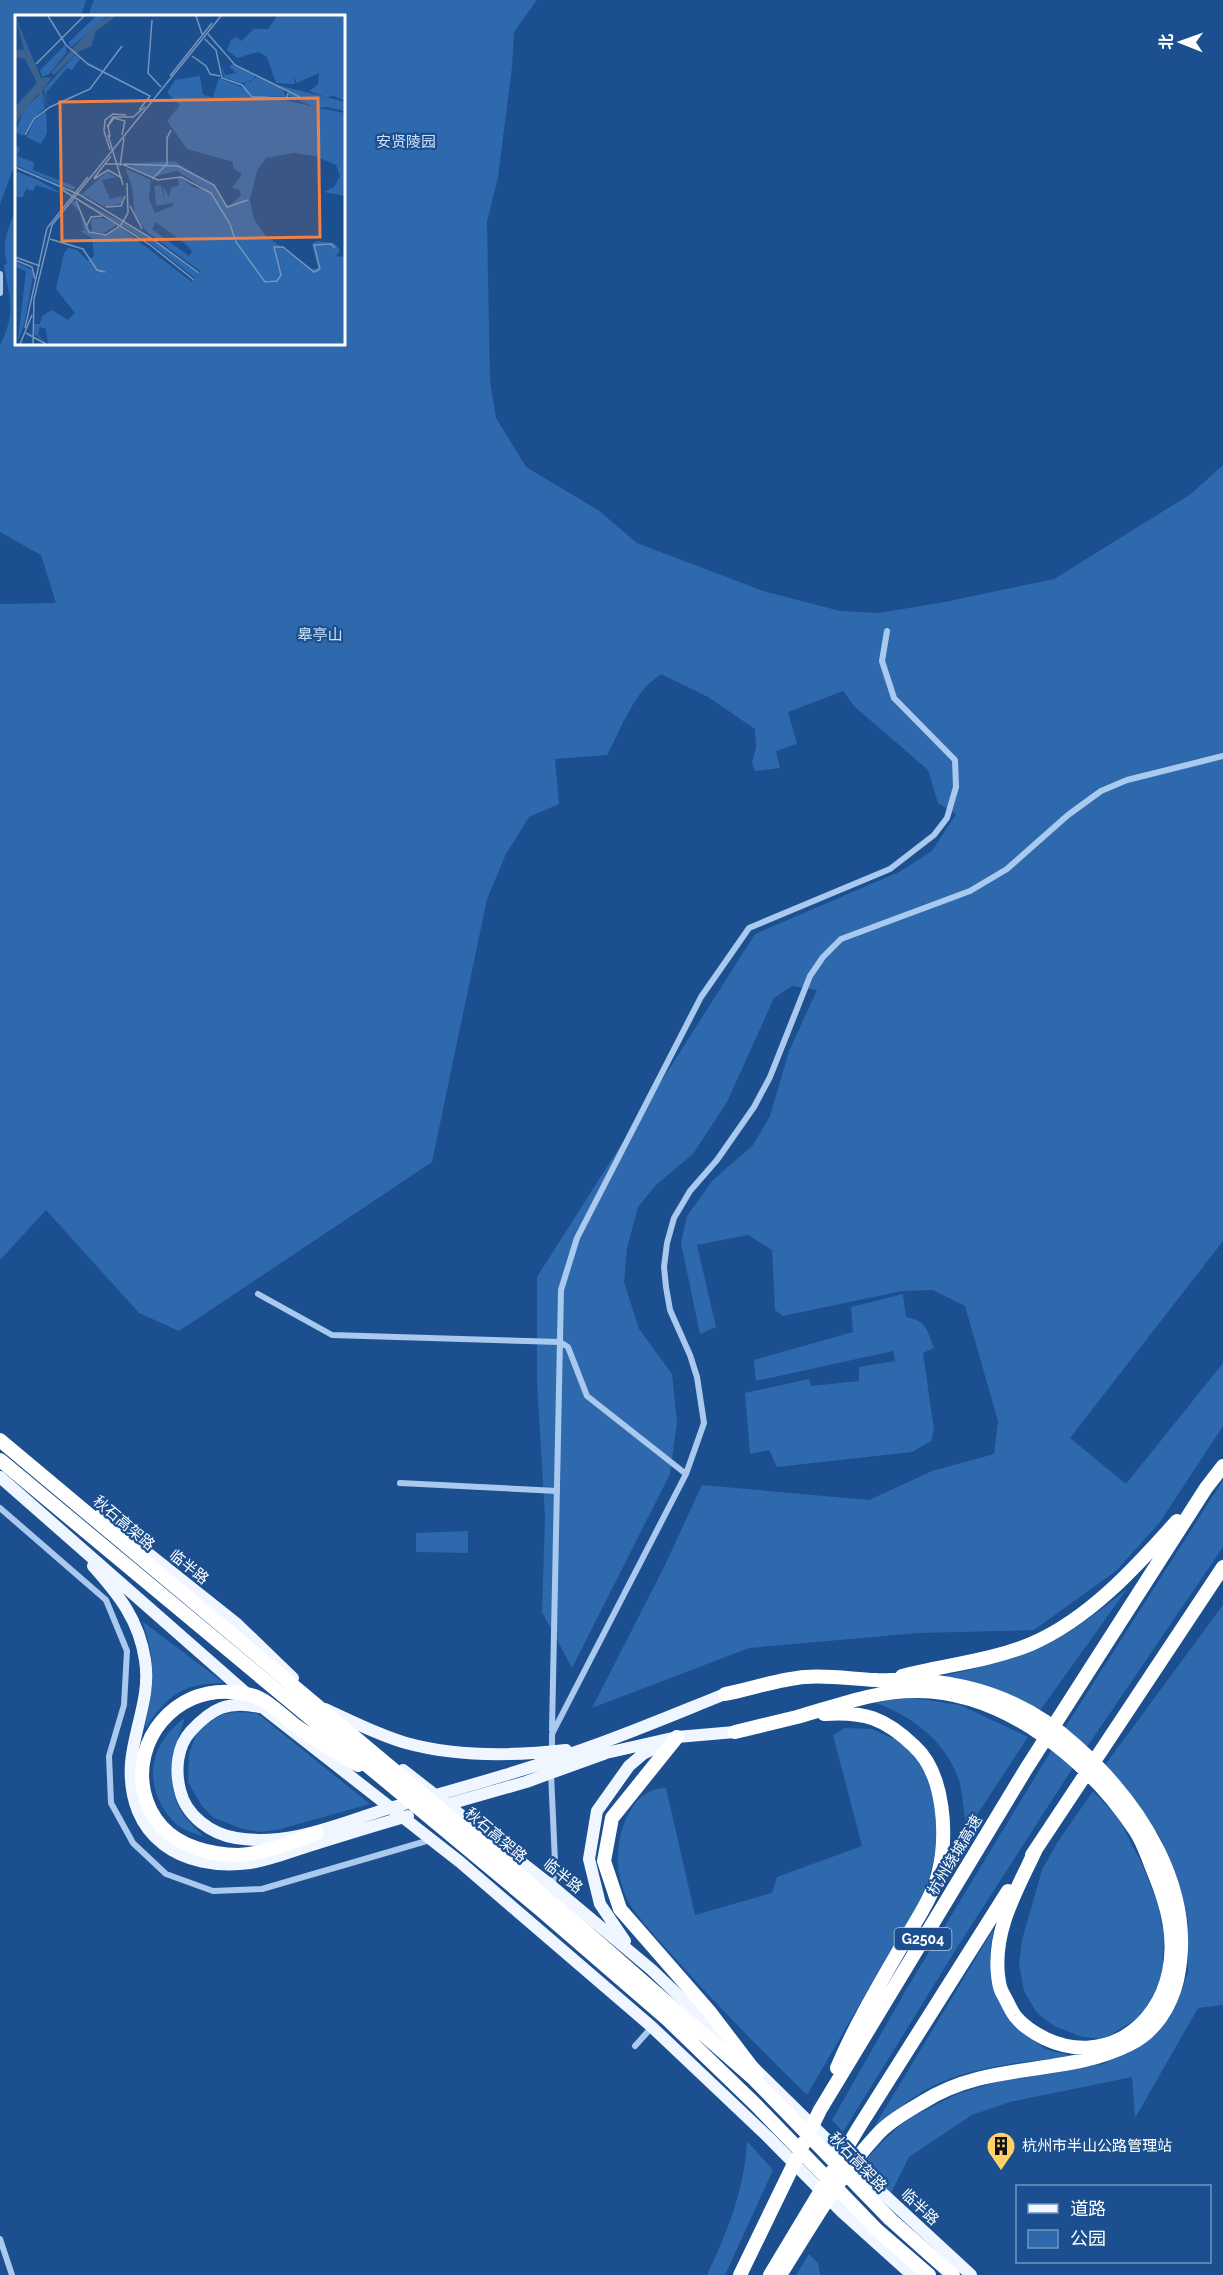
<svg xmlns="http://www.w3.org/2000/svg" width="1223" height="2275" viewBox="0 0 1223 2275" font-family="Raleway,'Noto Sans SC',sans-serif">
<rect width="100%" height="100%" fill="#1b4f8f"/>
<path fill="#2e69ad" d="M0,0H86L81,16H16V161L0,204Z
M94,0H537L514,32L512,67L498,177L487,222L490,381L496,418L526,467L598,510L637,543L763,591L840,611L878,613L945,602L1054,579L1191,494L1223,465V1241L1070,1438L1126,1484L1223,1363V1426L1160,1522L1116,1571L1034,1630L919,1633L749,1648L592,1708L664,1567L702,1485L869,1500L932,1471L994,1454L998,1421L965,1306L933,1290L902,1291L783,1316L775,1310L772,1250L748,1235L697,1245L716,1327L700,1334L681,1243L687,1216L712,1181L753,1145L770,1116L789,1051L817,990L792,986L774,998L727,1102L693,1154L656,1185L638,1207L627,1248L624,1282L639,1329L672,1374L677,1422L670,1474L572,1668L542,1612L545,1517L537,1381V1277L755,934L899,872L932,851L956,814L938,803L928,770L855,707L843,691L788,712L797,744L776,751L780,768L755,771L752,762L756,748L755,729L708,697L661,674C634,691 622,727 607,755L555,759L559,804L529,817L506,854L487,899L432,1162L179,1331L139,1313L46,1210L0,1260V604L56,603L41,555L0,532V345C16,314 10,298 4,266L7,262C0,245 10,225 16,208V344H344V16H88Z
M903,1294L906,1317C927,1321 927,1330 934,1348L923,1353L934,1430L931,1441L912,1452L777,1467L769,1450L750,1454L745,1393L809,1379L811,1386L859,1381V1367L895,1361L893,1351L756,1381L754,1360L853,1332L851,1307Z
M1223,1480V1547L1074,1766L960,1943L843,2132L832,2120L906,1990L1071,1718Z
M468,1531V1553L416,1552V1533Z
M1127,1589L1039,1712C1003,1690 985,1683 943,1676C988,1666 1036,1655 1075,1628C1093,1616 1110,1602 1127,1589Z
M1223,1605V2005L1198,2008L1135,2118L1132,2077L1010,2102L972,2115L909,2157L891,2193L863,2163L884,2140L906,2120L957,2094L1012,2077L1103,2064L1136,2049L1159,2031L1176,2005L1188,1972V1922L1176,1875L1159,1835L1105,1765Z
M142,1621L224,1683C182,1683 167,1696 145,1729C152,1686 158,1664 142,1621Z
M906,1697L960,1705L1028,1737L967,1830C964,1815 963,1799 960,1784C949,1744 912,1715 875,1703Z
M237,1712L257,1713L370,1804L277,1830L260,1832L243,1829L214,1818L202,1806L188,1782L189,1754L196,1735L208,1723L223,1714Z
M185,1718C173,1750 163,1787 185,1817C191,1824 198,1831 204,1837C195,1833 182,1830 175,1823C142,1789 147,1745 185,1718Z
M845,1728L872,1729L901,1742L920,1760L935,1800L938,1827L934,1858L927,1888L807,2095C760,2049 714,2002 670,1953C660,1941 633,1913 627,1899C615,1874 615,1844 626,1819C635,1800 645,1789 666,1788L695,1915L772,1893L777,1877L862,1846L833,1735Z
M1093,1791L1119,1819L1141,1862L1158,1904L1164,1936L1162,1987L1146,2013L1104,2039L1082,2037L1054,2026L1037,2013L1024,1991L1019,1964L1022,1940L1042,1870L1057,1843Z
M994,1928L990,1949L991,1974L997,1998L1011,2023L1045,2049L1077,2057C1028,2061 976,2065 931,2087C911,2097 892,2114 874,2127Z
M747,2141L773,2170L725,2275H707C727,2233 745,2188 747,2141Z
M809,2254L818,2263L820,2275H796Z"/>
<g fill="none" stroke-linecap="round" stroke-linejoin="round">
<path stroke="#a9c9ee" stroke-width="6" d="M0,274V293
M258,1294L332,1335L560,1342L568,1347L587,1396L686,1474
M400,1483L557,1491
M0,1508L106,1600L127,1651L124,1705L109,1756L111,1803L133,1843L166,1874L213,1891L262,1889L430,1840
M552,1730L561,1290L577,1238L701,997L749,928L890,869L934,835L947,818L956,787L955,760L894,698L882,661L887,631
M552,1751V1734L686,1474L704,1423L697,1377L690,1355L670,1310L666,1287L664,1267L667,1243L674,1218L690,1191L717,1160L754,1107L770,1077L810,976L823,957L841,939L970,891L1007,869L1068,815L1101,791L1127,780L1223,756
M551,1773L555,1862L553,1886
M635,2046L652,2027
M0,2239L12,2275"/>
<path stroke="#f0f6ff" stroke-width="12" d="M0,1477L262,1707L460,1862L652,2027L768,2137L842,2212L912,2275
M100,1515L237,1624L293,1678
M93,1566C119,1595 139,1620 145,1660C151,1696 134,1728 131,1763C126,1837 182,1872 250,1863C271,1860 292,1851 312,1845C344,1835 376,1825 408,1816
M259,1707C229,1700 212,1708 191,1731C177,1746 175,1770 180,1790C186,1816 211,1834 236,1838C290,1847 340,1823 390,1808C457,1789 524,1771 590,1747C635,1731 680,1712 725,1694
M325,1709C351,1721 378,1735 406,1743C457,1757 514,1756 566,1750
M403,1770L553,1887L652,1970L727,2042
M442,1806L526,1782L606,1753L677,1737L735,1732
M625,1941L600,1904L589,1859L597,1811L629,1766L643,1754L659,1746
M753,2067L866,2178L971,2275"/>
<path stroke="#fff" stroke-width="14" d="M0,1440L573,1920L754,2079L890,2219L953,2275
M0,1460L541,1910L667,2019L755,2104L877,2230L929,2275
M902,1676C945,1665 990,1661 1031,1644C1089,1619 1136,1567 1177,1521
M725,1694C751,1689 779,1679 805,1677C828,1675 852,1679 875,1680C887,1681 898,1679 910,1680C972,1682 1029,1703 1075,1745C1140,1803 1197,1889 1177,1980C1171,2006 1155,2032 1130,2044C1066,2077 989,2060 923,2102C908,2111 888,2122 876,2136C838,2177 810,2228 780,2275
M824,1714C864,1711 885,1718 914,1746C945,1774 948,1836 938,1875C932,1897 917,1919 905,1940C881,1982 856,2023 837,2068
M735,1732C755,1727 777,1722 797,1717C836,1706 877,1690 918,1691C1006,1692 1088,1760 1135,1830C1144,1843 1149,1861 1155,1875C1168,1907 1176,1938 1169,1972C1157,2030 1102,2065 1046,2039C1036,2034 1022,2025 1015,2016C1010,2009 1007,2001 1003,1994C999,1988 999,1982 998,1975C993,1929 1017,1890 1036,1849
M677,1737L612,1818L604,1861L620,1909L709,2011L757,2074
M317,1833C292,1842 265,1854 238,1855C212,1855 180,1847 162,1827C125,1785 142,1720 193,1698C212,1690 231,1690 251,1695C267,1699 283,1716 296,1726C316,1740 336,1754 358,1765
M1032,1855L1223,1567
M740,2275L820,2110L1026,1769L1206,1488L1223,1466
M770,2275L859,2127L1008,1891"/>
</g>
<defs>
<g id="building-pin" transform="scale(1.5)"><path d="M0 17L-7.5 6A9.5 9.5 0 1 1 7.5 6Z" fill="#ffd166" stroke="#1b4f8f"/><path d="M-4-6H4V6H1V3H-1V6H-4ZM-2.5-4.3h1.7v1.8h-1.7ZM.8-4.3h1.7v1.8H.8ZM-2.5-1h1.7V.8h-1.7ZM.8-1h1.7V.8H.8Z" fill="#111"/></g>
</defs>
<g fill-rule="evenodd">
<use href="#building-pin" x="1001" y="2146"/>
</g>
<g text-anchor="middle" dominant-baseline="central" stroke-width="4.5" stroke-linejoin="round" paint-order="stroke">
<rect fill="#1b4f8f" stroke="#bbcadd" stroke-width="1.5" x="894.5" y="1928" width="57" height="22" rx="4.5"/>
<g font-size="14" font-weight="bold" fill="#fff">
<text x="923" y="1939">G2504</text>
</g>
<g font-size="15" fill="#cfe3fa" stroke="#1b4f8f">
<text x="406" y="142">安贤陵园</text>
<text x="320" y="635">皋亭山</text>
</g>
<g font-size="15" fill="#fff" stroke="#1b4f8f">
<text transform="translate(124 1523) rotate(40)">秋石高架路</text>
<text transform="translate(189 1567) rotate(39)">临半路</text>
<text transform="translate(496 1835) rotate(40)">秋石高架路</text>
<text transform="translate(955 1855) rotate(-59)">杭州绕城高速</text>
<text transform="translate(563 1876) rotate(39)">临半路</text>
<text transform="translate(858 2162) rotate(46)">秋石高架路</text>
<text transform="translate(920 2207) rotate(43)">临半路</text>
</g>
<g font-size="15" fill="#fff" stroke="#1b4f8f" text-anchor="start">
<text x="1022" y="2146">杭州市半山公路管理站</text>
</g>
</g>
<g transform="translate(15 15)">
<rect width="330" height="330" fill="#1b4f8f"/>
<path d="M81,1H92L56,32L53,28ZM262,1H330V86L319,81L311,82L330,87V96L312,92L303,93L330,98V181L309,177L319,172L325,161L321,150L300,141L279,138L251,143L242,156L235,184L239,204L249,219L296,254L303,253L297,229L302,226L319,228L325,235L321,241L330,242V329H33L31,314L25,312L23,320L30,327L19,319V309H25L27,301L37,295L53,305L60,298L41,274L49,238L53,233L62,235L73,246L79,241L77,223L65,216L69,215L65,197L56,188L59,185L75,218L87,221L105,212L177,267L180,263L137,229L62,183L136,223L184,259L185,256L132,217L120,203L117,171L110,153L136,165L134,184L140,198L158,191V188L141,191L139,171L146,170L150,187L148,171L154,182L156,173L164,170L163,164L153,165L166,163L178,172L192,175L162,156L137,162L115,151L121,148L159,146L198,170L212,193L226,180L224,174L217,173L227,159L218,153V147L172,134L152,106L165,90L152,78L160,65L185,61L188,80L198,82L204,63L231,74L228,70L242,62L268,74L271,82L252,81L300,92L274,81L272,75L262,70L311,82L294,76L303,69L304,58L282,68L279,62L280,69L261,68L252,42L243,37L222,43L212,35L216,25L222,22L226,26L239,14H253ZM141,207L173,231L177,237L174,241L137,214ZM50,30L52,37L34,59L27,62L25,55ZM60,40L65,44L57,55L52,53L31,78L33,92L29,74ZM206,48L210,60L221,58L214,51L219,49L240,61L236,67L225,68L209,62ZM25,79L30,93L19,103L8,121L0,117L9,96ZM31,96L32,118L26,129L11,122L20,105ZM0,130L5,133L2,141L19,147L18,155L61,172L58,175L0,150ZM0,156L23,165L48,179L21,170L18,176L11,174L8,182H0ZM92,157L101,162L87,165L95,184L107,181V188L90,192L67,179ZM85,203L93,205L102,210L89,218L77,217L76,204ZM0,247L19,256L9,310L3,326L11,256L0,252Z" fill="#2e69ad" fill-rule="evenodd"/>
<path d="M0,1L26,63L37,62L27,76L32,92L23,79L0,109L1,91L22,68L10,44L0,42V36L9,34ZM94,1H101L81,16L76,31L63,37L39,60L36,58L75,14Z" fill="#3c6290"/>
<path fill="none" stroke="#7695bc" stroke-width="1.5" d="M33,1L51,30L73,49L135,81L124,95M181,1L187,19M137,5L133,58L146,72M193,19L220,50L285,82M190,24L201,35L207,63L227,70L237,82L272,83L273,78M177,41L191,51L195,59L205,61M21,49L69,1M155,61L197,8M92,112L98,102H118L130,92M10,120L19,104L35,92L75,74L107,31M93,120L108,170M95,122L93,111L99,103L110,106L107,120M95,135L89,116L90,105L98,99L111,100M90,149H107L143,165L166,162L196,178L215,209L221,227L250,267L262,266L266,260L259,232H268L299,257L305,254L299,230L316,229L320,233M109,149L163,151L199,170L212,192L233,185M105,151L109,123M0,152L65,180L136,223L184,258M79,163L96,141M79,164L93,155L107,163M137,164L152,149V123L156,115M46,174L134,229L179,265M61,186L74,217L91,220L106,210L113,198L112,168M115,191L127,214M91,192L106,191L110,181M72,210L76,202L87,201M35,224L68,234L82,255L90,257M0,242L25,251M0,245L17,252L20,264M10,313L32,213L73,162M11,318L31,329M5,329L17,300M18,329L19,284L37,210L206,1"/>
<path fill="#ee8249" fill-opacity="0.15" stroke="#ee8249" stroke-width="3" d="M303,83L305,222L47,226L45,87Z"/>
<rect width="330" height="330" fill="none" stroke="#fff" stroke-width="3"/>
</g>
<rect x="1016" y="2185" width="195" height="78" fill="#1b4f8f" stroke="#7695bc" stroke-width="1.5"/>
<rect x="1028" y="2204" width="30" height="9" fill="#f0f6ff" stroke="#7695bc" stroke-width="1.5"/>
<text x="1070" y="2215" font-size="18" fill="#ffffff">道路</text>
<rect x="1028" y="2230" width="30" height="18" fill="#2e69ad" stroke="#7695bc" stroke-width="1.5"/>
<text x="1070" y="2245" font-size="18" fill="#ffffff">公园</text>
<g transform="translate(1181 42) rotate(271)" stroke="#1b4f8f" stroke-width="4.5" paint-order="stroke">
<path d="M0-4.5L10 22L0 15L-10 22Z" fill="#ffffff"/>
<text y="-9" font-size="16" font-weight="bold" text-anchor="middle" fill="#ffffff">北</text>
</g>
</svg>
